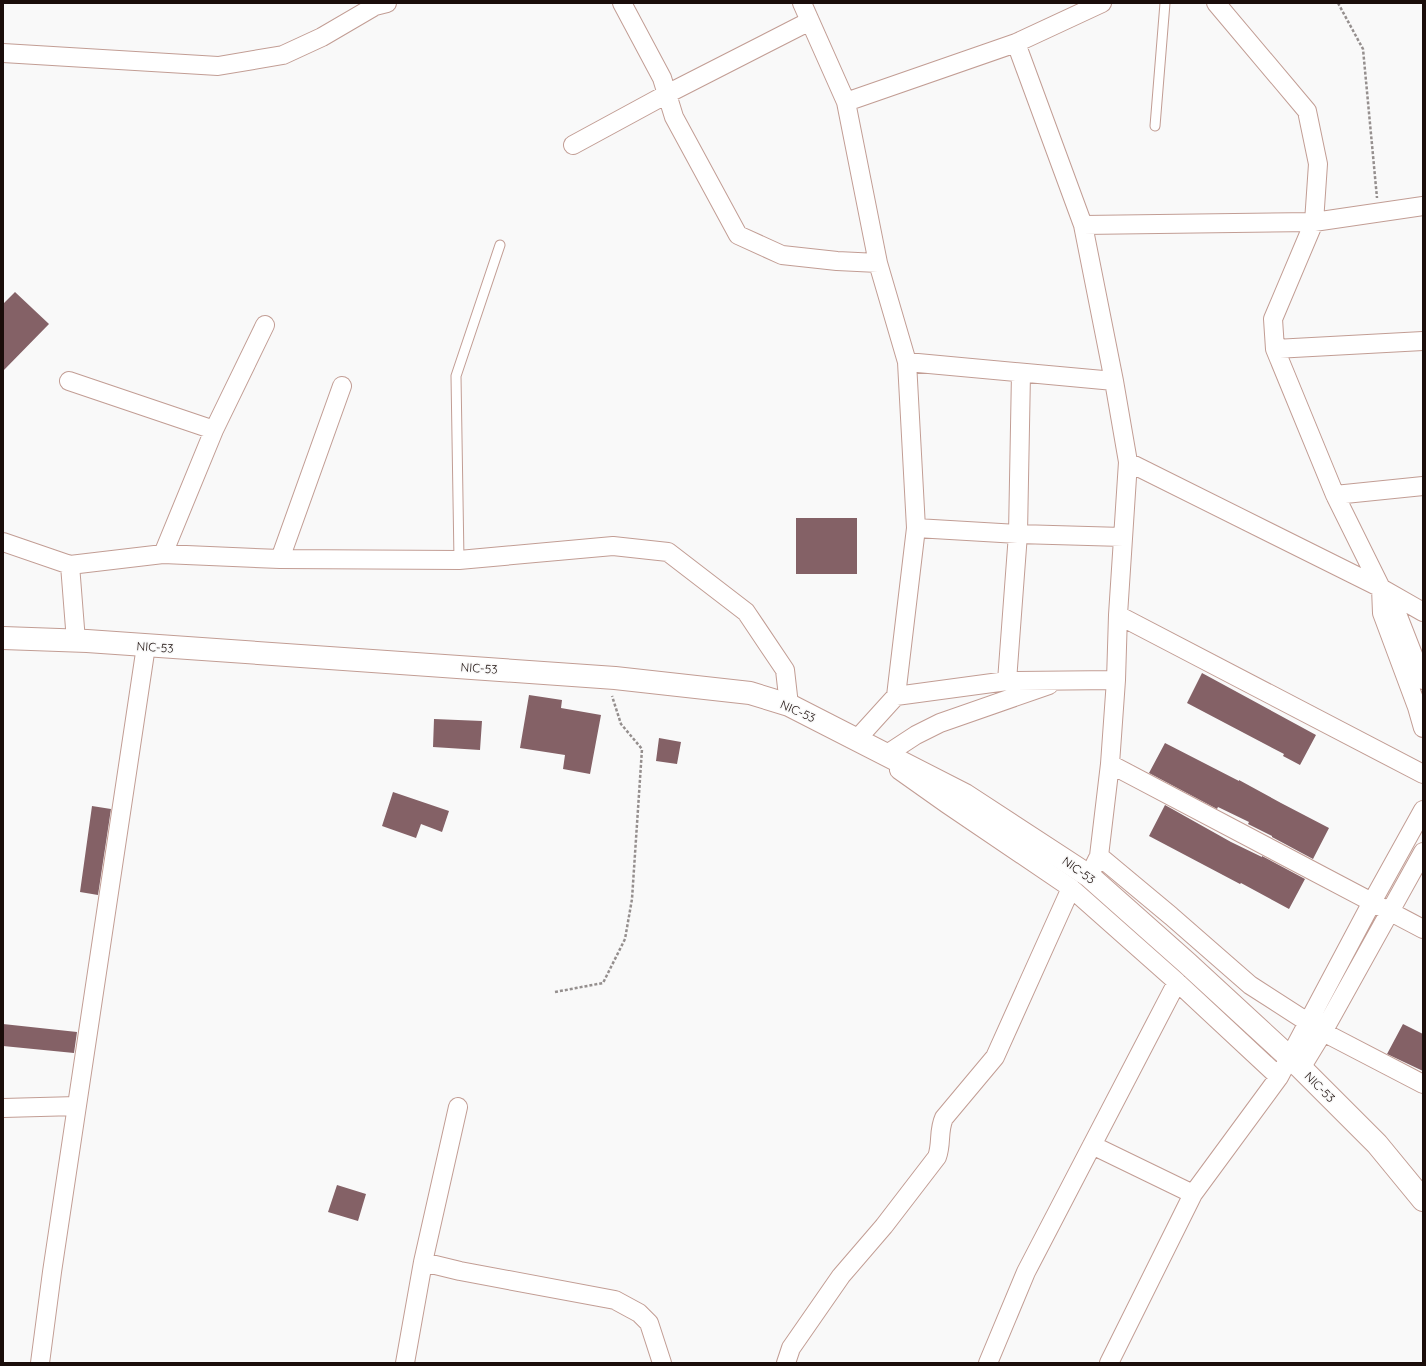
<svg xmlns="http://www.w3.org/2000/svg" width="1426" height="1366" viewBox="0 0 1426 1366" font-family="Quicksand,sans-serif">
<rect width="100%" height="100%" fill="#f9f9f9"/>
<path fill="#846166" d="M15,292L49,324L3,371V304Z
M796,518H857V574H796Z
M1202,673L1316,735L1300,765L1283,756L1284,754L1187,703Z
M529,695L562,700L561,708L601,715L590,774L563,769L565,755L520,748Z
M434,719L482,721L480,750L433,747Z
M659,738L681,742L677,764L656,761Z
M1165,743L1239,781V780L1281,803L1329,828L1313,859L1272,837V836L1248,824L1249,822L1218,807L1217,809L1149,773Z
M393,792L449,811L442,832L421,824L416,838L382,826Z
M1165,805L1231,842L1262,857V856L1305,879L1289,909L1241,883L1240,884L1149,836Z
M92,806L111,809L98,895L80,892Z
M3,1024L77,1032L74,1053L3,1046Z
M1403,1024L1423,1034V1071L1387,1054Z
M337,1185L366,1194L358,1221L328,1212Z"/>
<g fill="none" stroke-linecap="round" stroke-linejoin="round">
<g stroke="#c29d94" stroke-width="11">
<path id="lane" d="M1155,126L1165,3
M459,560L456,376L500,245"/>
</g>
<g stroke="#c29d94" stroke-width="20">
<path id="street" d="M622,3L662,78L674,117L738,235L782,255L837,261L878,263
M802,3L846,102L878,263L907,362L916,528L896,696
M1216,3L1307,111L1318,164L1314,222L1273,319L1275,349L1335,495L1381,588L1396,611L1423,680
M1016,43L1083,225L1114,381L1128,462L1118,615L1116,680L1110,764L1099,856L1089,876
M3,53L218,66L283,55L322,37L375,6L387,3
M846,102L1016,43L1102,3
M573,145L667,94L810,21
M1083,225L1314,222L1423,206
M1275,349L1423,341
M907,362L1114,381
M69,381L214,430
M1128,462L1381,588L1423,612
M1335,495L1423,486
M916,528L1018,534L1123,537
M3,542L70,565L163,554L280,559L459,560L613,546L668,552L746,612L785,670L789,705
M163,554L214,430L265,325
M280,559L342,386
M70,565L76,641
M1381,588L1382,613L1417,707L1423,728
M1118,615L1423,774
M1007,681L1018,534L1021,373
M869,747L857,739L896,696L1007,681L1116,680
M887,754L916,735L940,723L1049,685
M1110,764L1423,929
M899,770L947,804L1071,888L1177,982L1279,1077L1372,902L1423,810
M1099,856L1171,916L1250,985L1323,1032L1423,1084
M1301,1068L1323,1032L1423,852
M3,1108L77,1106
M1092,1145L1193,1194
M423,1262L458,1107
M40,1363L52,1272L146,646
M405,1363L423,1262L460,1271L615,1300L639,1313L649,1323L662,1363
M786,1363L791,1348L841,1276L884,1226L937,1157C942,1144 938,1131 944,1118L995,1057L1071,888
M988,1363L1026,1272L1177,982
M1109,1363L1193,1194L1279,1077"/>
</g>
<g stroke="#c29d94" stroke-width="24">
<path id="secondary" d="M3,638L87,641L615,678L750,693L789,705L965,795L1089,876L1187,963L1301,1068L1377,1144L1423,1200"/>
</g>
<path stroke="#958f8e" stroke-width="2.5" stroke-dasharray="3 2" stroke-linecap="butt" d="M1338,3L1363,49L1377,198
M555,992L603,983L625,939L632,899L642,749L621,724L612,696"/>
<use href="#lane" stroke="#fff" stroke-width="9"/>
<use href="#street" stroke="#fff" stroke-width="18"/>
<use href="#secondary" stroke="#fff" stroke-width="22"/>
</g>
<g text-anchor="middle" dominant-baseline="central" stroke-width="3" stroke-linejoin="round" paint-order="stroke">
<g font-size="12" fill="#1a0d0a" stroke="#f9f9f9">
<text transform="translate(155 647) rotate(4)">NIC-53</text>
<text transform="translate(479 668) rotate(4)">NIC-53</text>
<text transform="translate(798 711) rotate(24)">NIC-53</text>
<text transform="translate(1079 870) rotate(36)">NIC-53</text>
<text transform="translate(1320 1087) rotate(45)">NIC-53</text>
</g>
</g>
<rect width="1426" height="1366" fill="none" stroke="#1a0d0a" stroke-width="8"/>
</svg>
